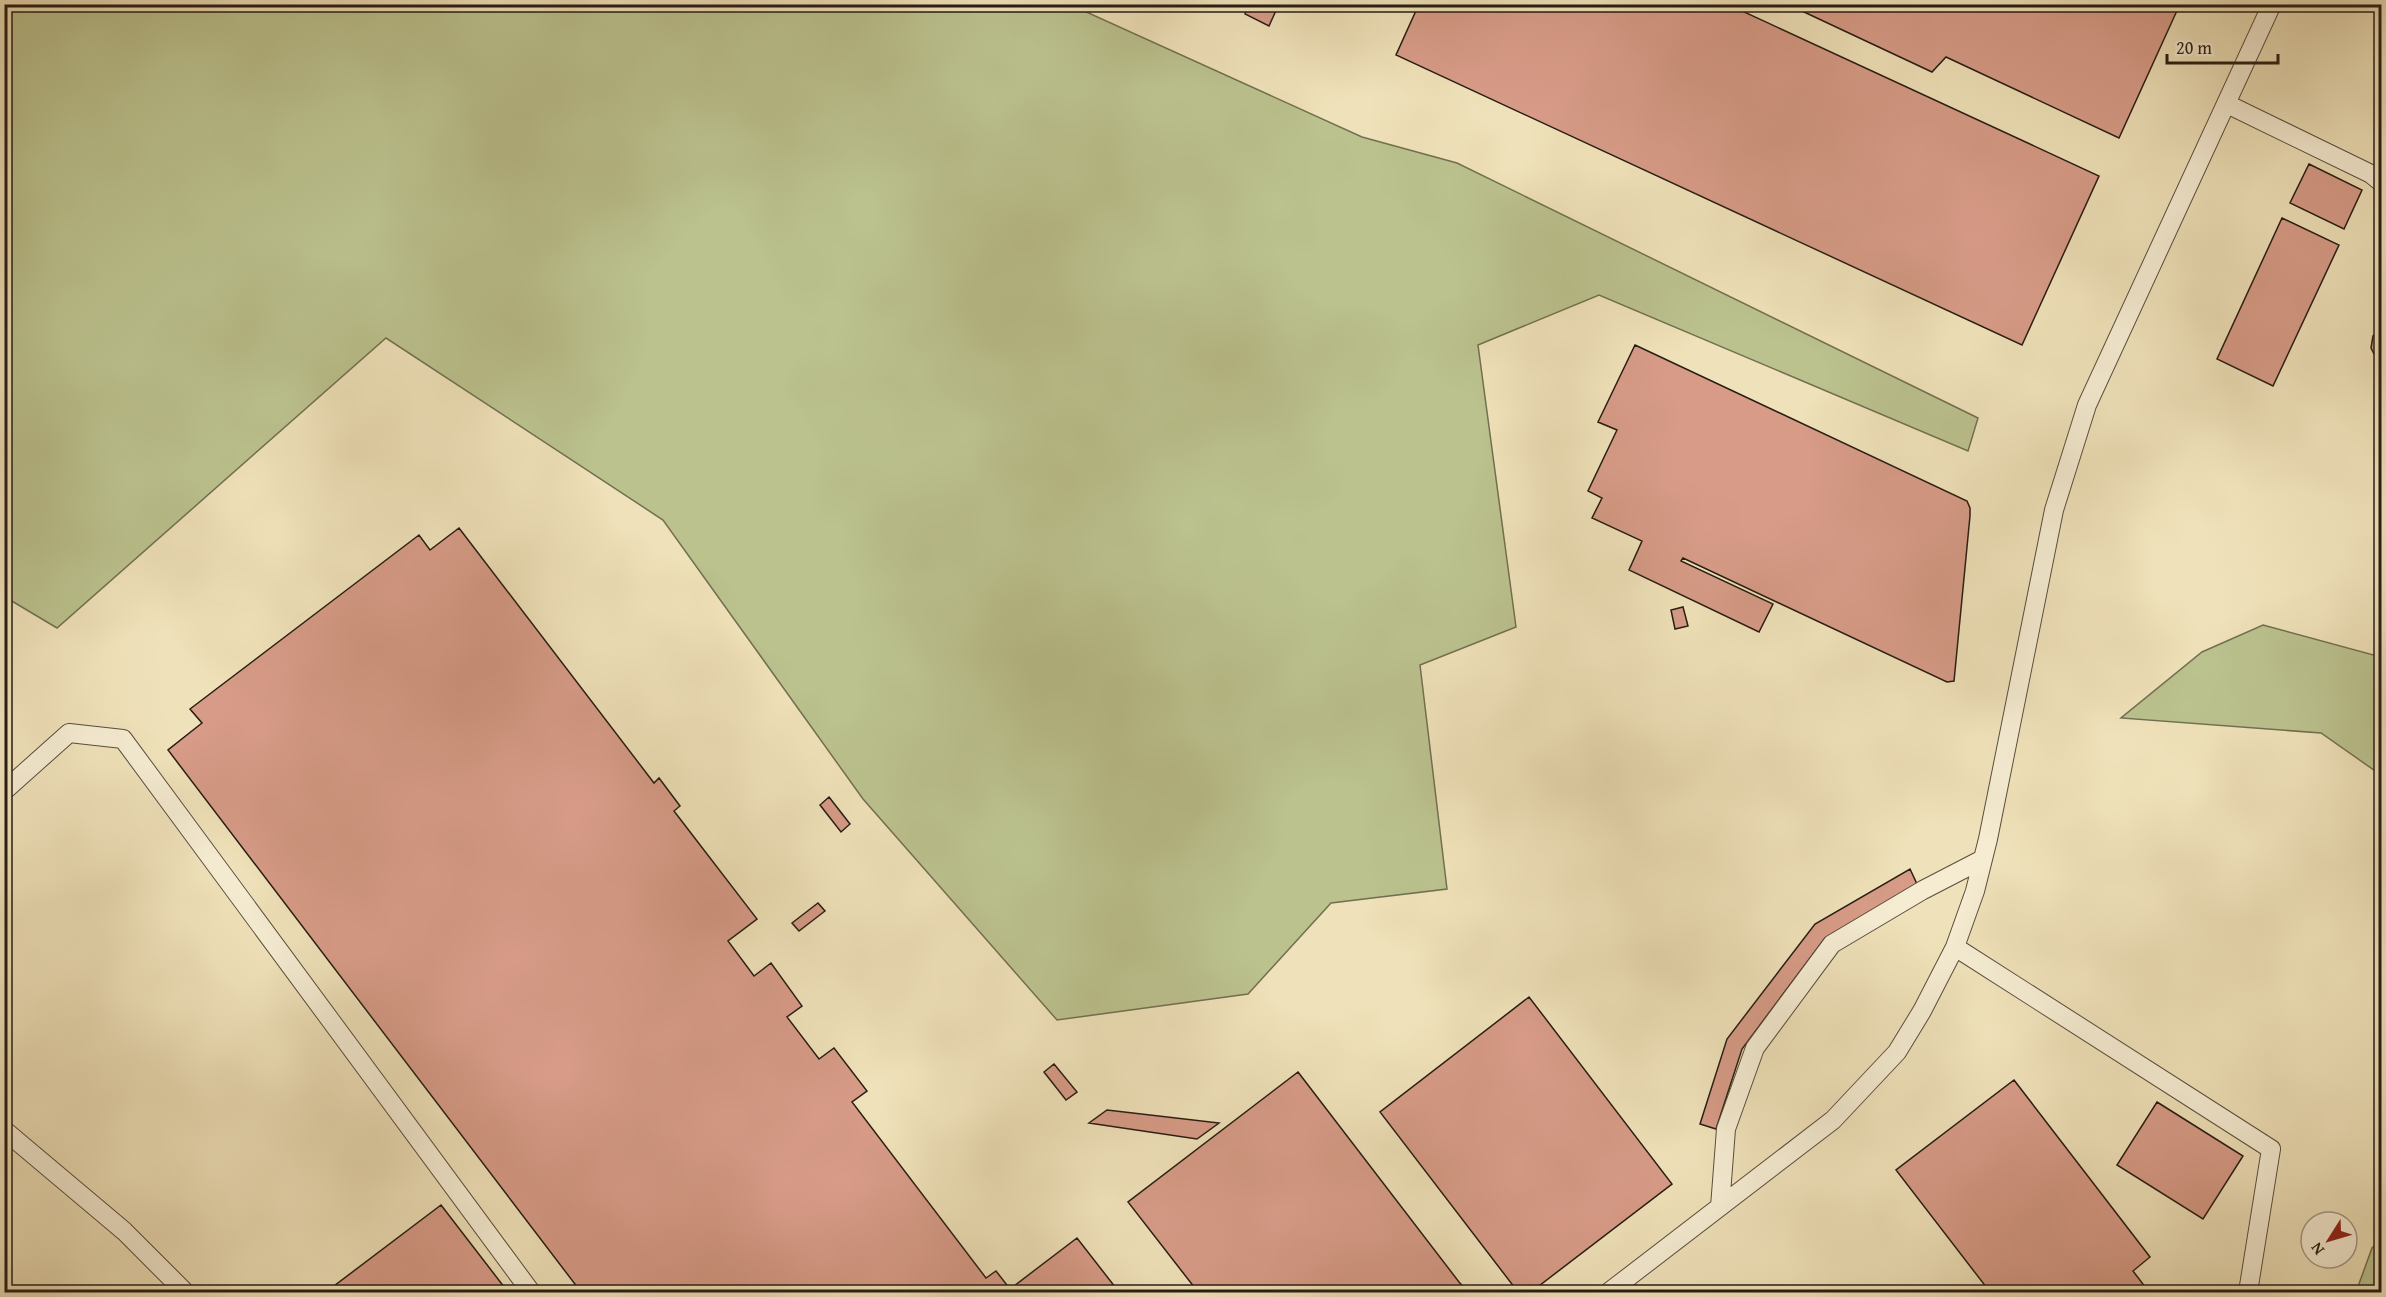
<svg xmlns="http://www.w3.org/2000/svg" width="2386" height="1297" viewBox="0 0 2386 1297" font-family="'Gentium Book Plus',serif">
<rect width="100%" height="100%" fill="#efe1b9"/>
<filter id="stains"><feTurbulence type="fractalNoise" baseFrequency=".00333" numOctaves="4"/><feColorMatrix values="0 0 0 0 .2 0 0 0 0 .09 0 0 0 0 .02 0 0 0 .5 -.17"/></filter>
<radialGradient id="worn" r=".72"><stop offset=".6" stop-color="#630" stop-opacity="0"/><stop offset="1" stop-color="#630" stop-opacity=".3"/></radialGradient>
<path fill="#bbc28e" stroke="#717050" stroke-width="1.5" d="M5,4L1071,5L1362,137L1457,163L1978,418L1968,451L1599,295L1478,345L1516,627L1420,665L1447,889L1331,903L1248,994L1057,1020L863,799L663,520L386,338L57,628L5,597Z
M2263,625L2381,657V775L2321,733L2121,718L2202,652Z
M2381,1240V1292H2356L2372,1248Z"/>
<path fill="#d79b87" stroke="#271d12" stroke-width="1.5" d="M1249,4H1279L1269,26L1245,14Z
M1419,4H1727L2099,176L2022,345L1396,55Z
M1787,4H2180L2119,138L1946,57L1932,72Z
M2309,164L2362,190L2344,229L2290,203Z
M2282,218L2339,245L2273,386L2217,359Z
M2382,328V362L2377,360L2371,348L2373,336Z
M1635,345L1967,501L1970,508V516L1954,681L1947,682L1683,558L1681,561L1773,604L1759,632L1629,570L1642,541L1592,518L1602,498L1588,491L1617,430L1598,422Z
M459,528L654,783L659,778L680,806L674,811L757,919L728,941L754,976L771,963L802,1006L787,1017L819,1059L834,1048L867,1091L852,1102L986,1278L996,1271L1010,1289L1077,1238L1119,1292H581L168,750L202,723L190,709L419,535L430,550Z
M1683,607L1688,626L1675,629L1671,610Z
M829,797L850,824L841,832L820,805Z
M1910,869L1917,884L1825,938L1742,1049L1716,1129L1700,1124L1727,1039L1815,924Z
M818,903L825,911L799,931L792,923Z
M1529,997L1672,1184L1531,1292H1518L1380,1112Z
M1054,1064L1077,1092L1066,1100L1044,1072Z
M1298,1072L1459,1282L1468,1292H1198L1128,1202Z
M2014,1080L2150,1257L2133,1271L2149,1292H1990L1896,1170Z
M2157,1102L2243,1156L2203,1219L2117,1165Z
M1107,1110L1219,1123L1197,1139L1089,1123Z
M441,1205L508,1292H326Z"/>
<g fill="none" stroke-linecap="round" stroke-linejoin="round">
<g stroke="#594e3c" stroke-width="20">
<path id="lane" d="M2227,104L2371,174L2382,183
M4,791L69,733L123,739L531,1292
M1955,947L2271,1149L2248,1292
M4,1130L124,1231L185,1292
M1720,1207L1726,1129L1755,1048L1832,944L1923,890L1983,859
M1609,1292L1833,1120L1897,1052L1922,1011L1955,947L1975,891L1988,839L2054,510L2087,405L2272,4"/>
</g>
<use href="#lane" stroke="#f5ecd2" stroke-width="18"/>
</g>
<rect width="2386" height="1297" fill="none" stroke="#efe1b9" stroke-width="24"/>
<rect x="6" y="6" width="2374" height="1285" fill="none" stroke="#271d12" stroke-width="3"/>
<rect x="12" y="12" width="2362" height="1273" fill="none" stroke="#271d12" stroke-width="1.5"/>
<g transform="translate(2329 1240) rotate(233)"><circle r="28" fill="#f5ecd2" stroke="#a39985" stroke-width="1.5"/>
<path d="M0-4.5L10 22L0 15L-10 22Z" fill="#8f2418"/>
<text y="-9" font-size="16" font-weight="bold" text-anchor="middle" fill="#271d12">N</text>
</g>
<path d="M2167 54v9h111v-9" fill="none" stroke="#271d12" stroke-width="3"/>
<text x="2176" y="54" font-size="18" fill="#271d12" stroke="#f5ecd2" stroke-width="4.5" paint-order="stroke">20 m</text>
<rect width="100%" height="100%" filter="url(#stains)"/>
<rect width="100%" height="100%" fill="url(#worn)"/>
</svg>
